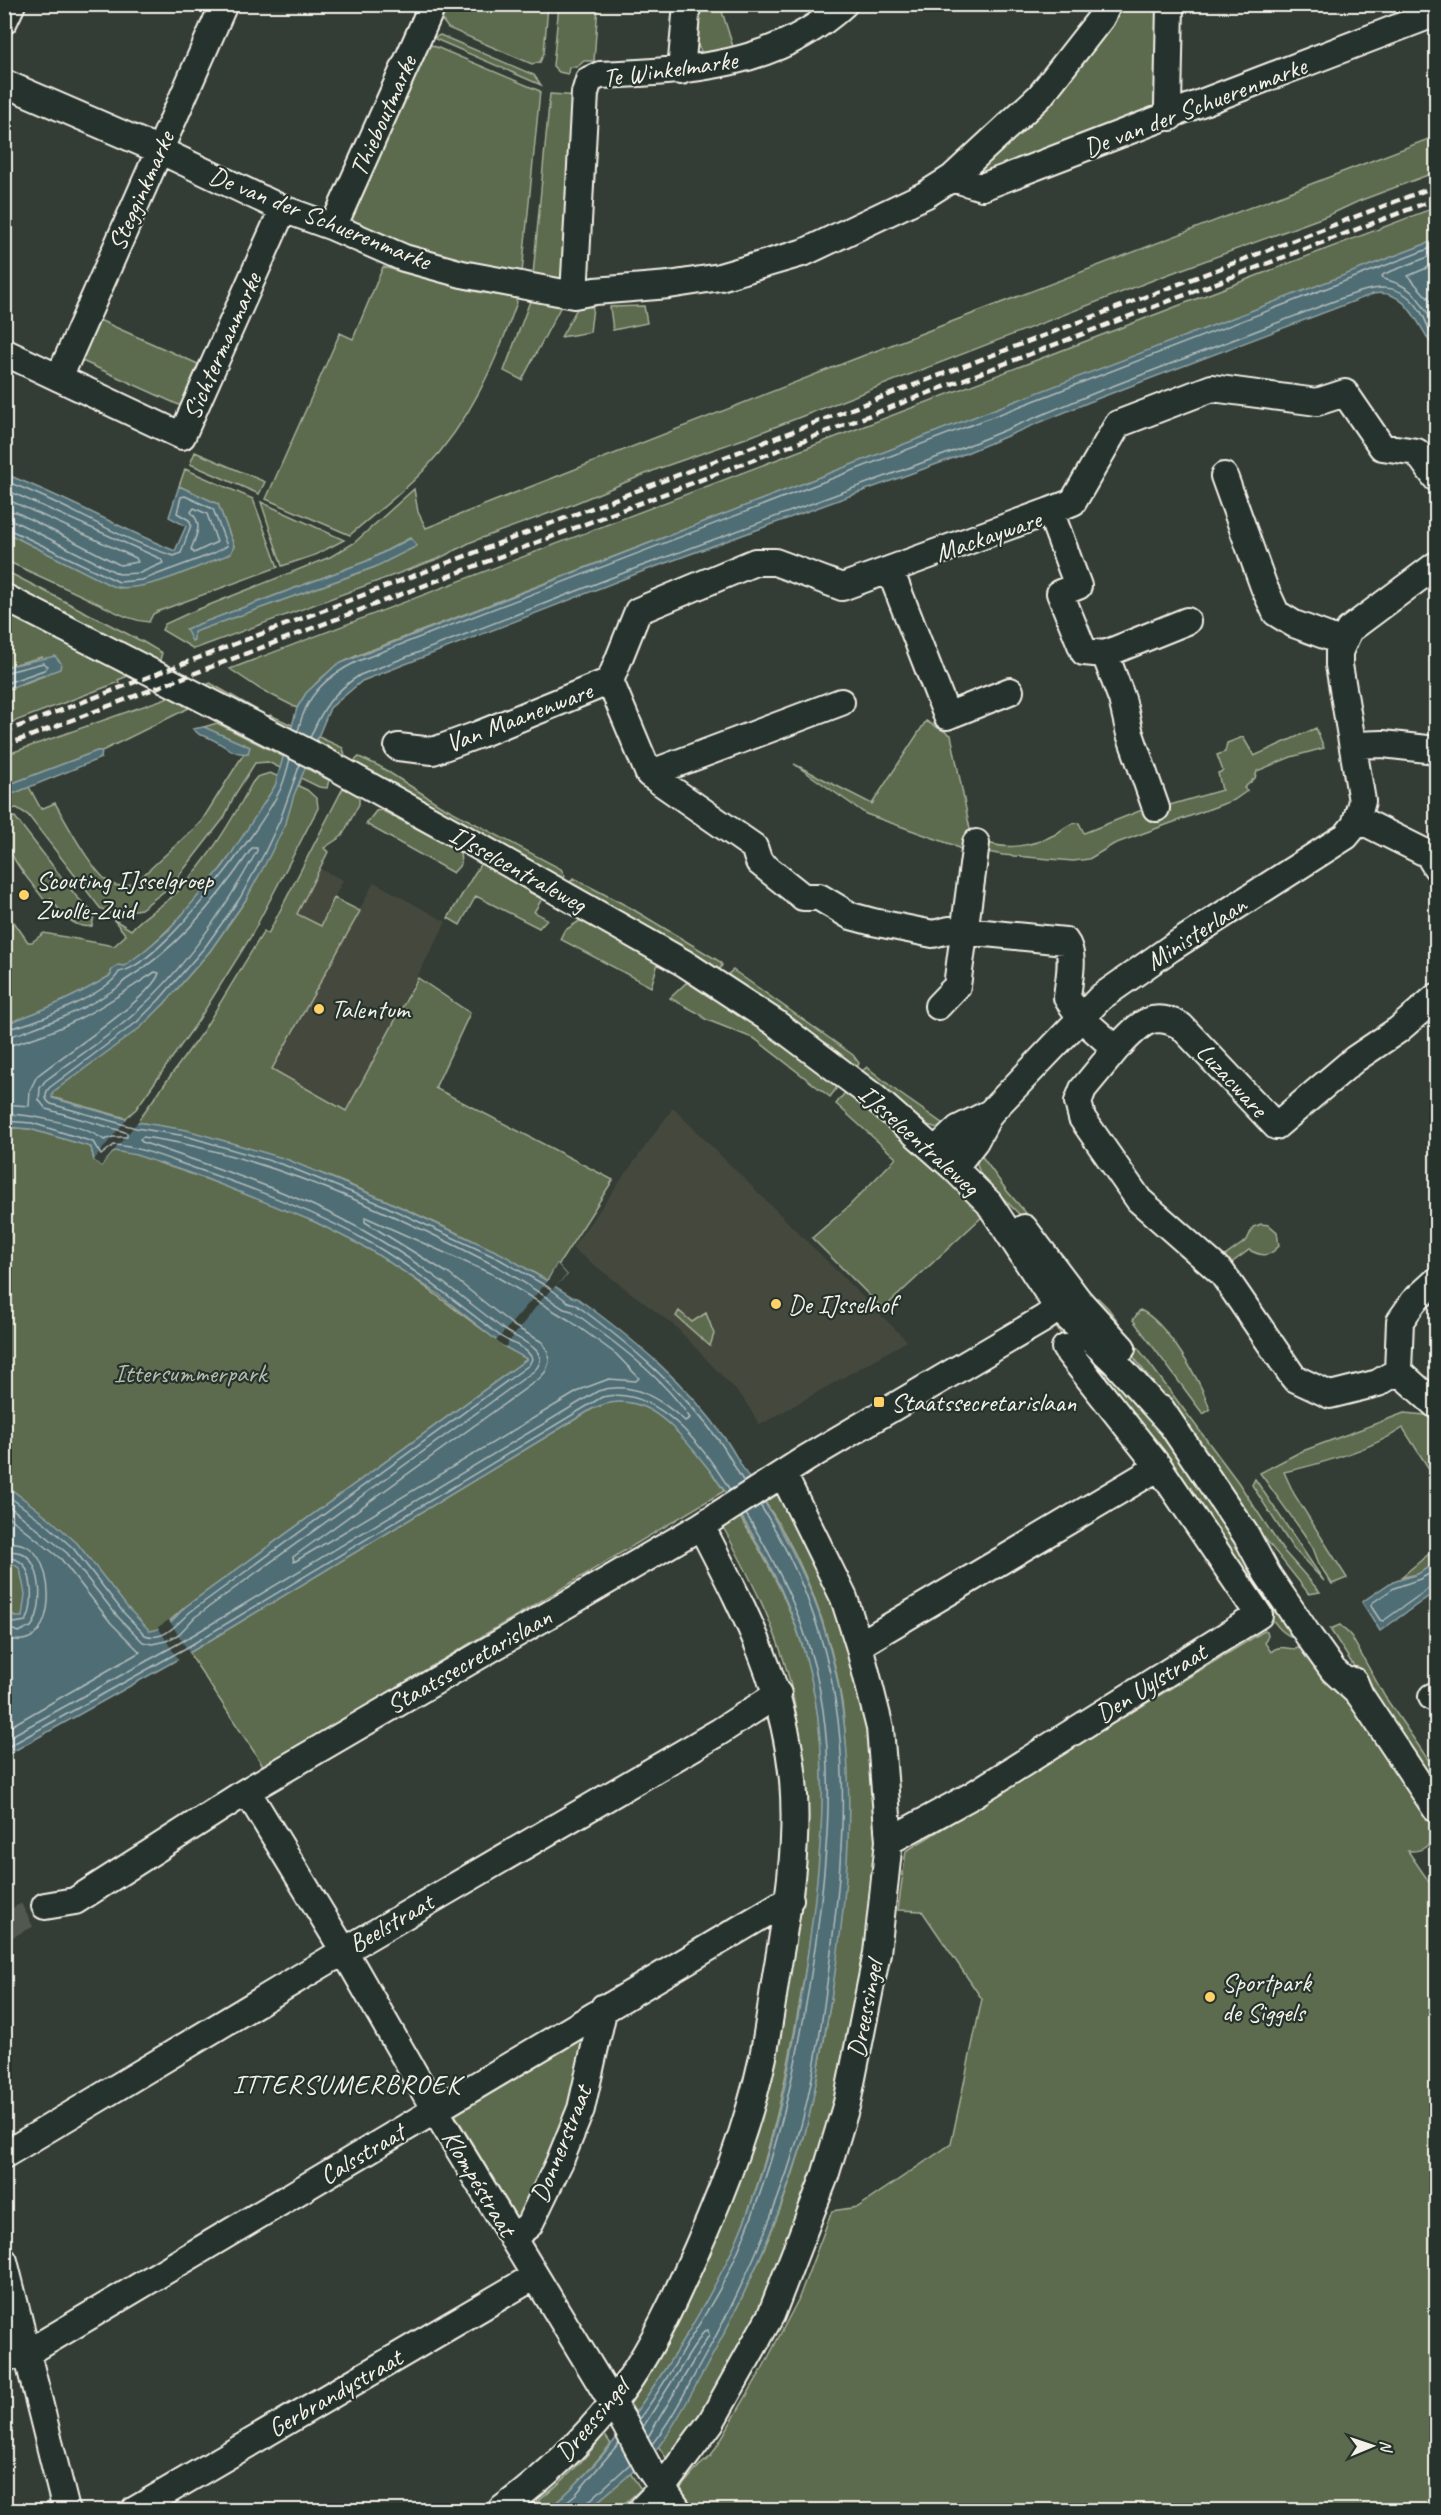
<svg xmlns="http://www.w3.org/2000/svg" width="1441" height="2515" viewBox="0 0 1441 2515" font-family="Caveat,sans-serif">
<rect width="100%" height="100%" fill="#343d35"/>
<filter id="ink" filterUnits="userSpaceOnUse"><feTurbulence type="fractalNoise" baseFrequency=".0167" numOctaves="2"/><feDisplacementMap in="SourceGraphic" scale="12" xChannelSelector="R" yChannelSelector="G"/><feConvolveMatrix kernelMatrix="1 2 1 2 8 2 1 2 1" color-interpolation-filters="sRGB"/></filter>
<g filter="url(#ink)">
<path fill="#44493e" d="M318,868L343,880L334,898L359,911L374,882L446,922L346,1111L272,1069L296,914Z
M673,1108L907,1341L760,1425L743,1398L675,1326L572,1248Z"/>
<path fill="#5c6b4d" stroke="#a8ae9a" stroke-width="1.5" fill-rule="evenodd" d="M447,5H548L544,53L540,62L532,64L448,28L442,20Z
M559,5H598L594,61H584L577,67H569L568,74L559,72L553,66Z
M700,5H720L735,53L705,58L698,46Z
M1117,5H1162L1160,110L981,174L979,168Z
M440,35L534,75L541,85L433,38Z
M429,44L540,91L522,273H487L353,228L351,219Z
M550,94L580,96L565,284L533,275Z
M1436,136V172L1359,201L1329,215L1161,277L749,437L660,468L566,507L471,542L440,558L197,648L194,649L162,630L165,624L189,613L330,557L354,543L414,489L418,512L426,528L852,360ZM410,538L375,567L194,632L186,629L367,561Z
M1436,207V240L356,656C331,667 311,685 297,708L260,689L230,669Z
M383,267L473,291L515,298L517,302C496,363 470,421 425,469C403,493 375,513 350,535L266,499L340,333L353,339Z
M530,301L562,304L522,380L504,371Z
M579,305L593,307L590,332L561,337Z
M644,306L647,323L613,330L610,307Z
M97,319L198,364L181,406L80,360Z
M195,452L265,482L259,494L190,464Z
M185,469L253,499L278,567L159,611L153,614L149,622C127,620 113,610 93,601C64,587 34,574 5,560V532L118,588L145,585L231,553L234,546L218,504L179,486Z
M261,502L344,540L315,555L282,566Z
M4,570L145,643L162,653L159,663L5,583Z
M5,608L128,676L118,680L119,682L5,725L4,691L46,675L42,657L5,667Z
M210,683L257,710L254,717L203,687Z
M169,697L189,708L102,751H97L5,786V755Z
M270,715L343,748L345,755L343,758L266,717Z
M926,721L951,735L973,844L971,855L953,845L866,814L794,764L872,804Z
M217,723L329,780L327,788L319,787L268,762L255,763L234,796L224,818L171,886L141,909L111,914L100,908L28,815L17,808L5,810V797L29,787L41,809L55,803C65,820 97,882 115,885C123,887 130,885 137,881L201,822L243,755L248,753L204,727Z
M1316,728L1324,748L1291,757L1257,771L1255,778L1244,788L1247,791L1234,800L1114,844L1089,859L1073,861L1003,855L982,851L984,841C1004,851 1033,846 1054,835C1063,830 1067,823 1079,823L1084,833L1147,808L1163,807L1222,790L1218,773L1223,771L1217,755L1225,752L1227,743L1243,737L1254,756Z
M359,757L379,766L440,805L561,869L565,876L562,883L353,762Z
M270,773L307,790L317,799L318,808L250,938L196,1024L136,1109L126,1118L51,1097L53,1092L164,1004L210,951L245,901L286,823L275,786C226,870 165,951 77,996C53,1008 29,1016 5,1024V921L14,922L28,942H32L44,933L114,946L126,935L113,919L131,930C144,914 163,907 178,891C208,861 232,820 252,783L257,777Z
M343,788L359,795V804L342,836L324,848L328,852L297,914L321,926L334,898L360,911L272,1069L346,1111L418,978L470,1013L435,1088L613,1180L548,1281C506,1256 463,1235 418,1215C328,1173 236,1138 137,1122L203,1031L264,931L268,934Z
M381,810L460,851L461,864L453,873L366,824L376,811Z
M15,817L76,896L90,910L94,916L92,926C73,930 60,911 50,898L45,901C23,871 4,857 5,818Z
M482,861L529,887V892L542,899L534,912L547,919L539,928L476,896L460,925L448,918Z
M573,878L629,907L719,961L722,965L718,973L568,885Z
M584,918L659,960L651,987L560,939L564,931Z
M733,970L853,1055L859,1063L857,1068L725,977Z
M687,982L713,999L716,995L837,1081L836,1089L830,1097L755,1039L705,1019L700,1014L670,998Z
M867,1067L899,1093L946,1126L940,1129L928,1125L861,1072Z
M847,1090L919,1150L984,1215L883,1309L812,1238L848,1207L896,1158L836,1104Z
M4,1127L30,1129L91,1147L94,1160C100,1157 108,1151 115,1151C131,1149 152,1160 168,1166C236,1189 307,1214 370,1250C426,1282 472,1327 527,1359L185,1607L53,1727L5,1756Z
M978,1151L1007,1191L1065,1258L1057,1262L1026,1221L981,1176L977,1165Z
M1261,1224L1269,1225L1277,1232L1279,1246C1269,1257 1263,1257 1249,1250L1230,1264L1225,1256L1247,1240L1253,1227Z
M1089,1298H1098L1108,1308L1238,1482L1282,1549L1320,1592L1309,1594L1252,1522L1175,1412Z
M1140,1310C1166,1321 1202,1383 1210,1410L1203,1414L1133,1320Z
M679,1311L692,1322L706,1313L714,1334L710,1346L676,1316Z
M1055,1326H1064L1143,1404L1301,1638C1284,1639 1275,1623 1266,1611Z
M613,1401C622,1401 631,1402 640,1405C671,1415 707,1464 724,1491L264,1767L189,1653L592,1409Z
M1404,1413L1436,1416V1480L1403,1428C1372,1449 1321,1464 1284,1472L1294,1494L1347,1578L1332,1584L1319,1564L1313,1548L1304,1534L1260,1473L1300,1452Z
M1255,1479L1324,1581L1292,1547L1252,1485Z
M785,1490L803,1523L866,1694L877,1834L865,1942L846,2057L821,2155L757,2321L671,2465L658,2446C717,2352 771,2251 802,2144C812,2110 817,2075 824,2041C839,1955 849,1869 847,1782C846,1754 846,1725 841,1697C830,1630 803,1558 765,1502Z
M740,1517C777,1575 808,1641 817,1710C831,1805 817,1902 801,1995C785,2087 766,2181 725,2266C700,2317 668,2365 636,2413L628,2401L692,2288L720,2229L805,1801C802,1759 799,1719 789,1678C775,1625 749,1575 723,1527Z
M1436,1548V1562L1418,1574L1400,1578Z
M1340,1625L1351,1636L1385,1697L1436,1771V1794L1330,1629Z
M1264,1631H1267L1268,1635L1265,1643L1271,1652C1281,1642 1292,1653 1304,1647L1347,1699L1434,1824L1436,1831C1430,1846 1423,1852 1408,1851L1436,1892V2510H692L678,2491L699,2466L711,2456L760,2373L798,2300L832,2211L858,2207L951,2144L982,1999L922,1911L898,1910L906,1851Z
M590,2030L573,2099L521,2225L453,2111Z
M604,2434L611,2444L572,2490L547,2510H527C556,2488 582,2464 604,2434Z
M630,2473L641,2489L617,2510H587Z"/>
<path fill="#4f6d75" stroke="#91a2a3" stroke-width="1.5" d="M1436,240V351C1419,329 1408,287 1373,294L1099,398L959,456L641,572L362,681L330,708L294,795L286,823L269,857L245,901L210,951L164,1004L141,1027L53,1092L52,1098L137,1122L187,1130L286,1159L385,1200L502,1254L547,1281L557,1264L567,1275L554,1286L572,1297L577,1298C632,1338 687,1383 726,1440C735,1453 742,1468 751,1481C784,1531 812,1584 828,1642C864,1766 847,1914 824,2039C817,2075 812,2113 801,2147C777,2224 744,2299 705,2369C691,2394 677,2423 659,2446C642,2466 608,2493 587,2510H547C592,2474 628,2426 659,2378C683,2342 705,2305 724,2267C775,2165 795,2048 810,1937C822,1850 830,1760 810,1674C793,1597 745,1512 695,1452C668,1420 637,1387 592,1409L189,1653L5,1756L4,1605L15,1617H22L25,1594L20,1569L15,1565H5V1487L12,1490L49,1518L77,1543L128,1608L150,1631C167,1629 174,1619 185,1607L527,1359L505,1347L437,1293L370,1250L315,1222L204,1178L136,1155L114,1151L101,1166L94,1160L91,1147L30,1129L5,1127V1024C43,1011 77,996 111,975V971L118,965L124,966L143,952L170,929L224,865L275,786L297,708L306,693L336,665L979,415Z
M5,474C63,496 118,527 175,551L186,526L169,517L179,486L218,504L234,546L231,553L225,556C196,567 141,595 112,586L5,532Z
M411,538L417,546L375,567L194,632V640L192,641L186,629L367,561Z
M55,656L61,663L60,669L5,690V667Z
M204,727L250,747L248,753C230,757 216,736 200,735L193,729Z
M97,751H102L101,758L5,797V786Z
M1436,1562V1591L1380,1631L1362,1602L1390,1583L1418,1574Z"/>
<path fill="#343d35" d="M129,1116L140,1119L101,1166L94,1160Z
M557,1264L567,1275L542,1299L505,1347L496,1341L548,1281Z
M169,1620L191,1656L179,1661L158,1627Z"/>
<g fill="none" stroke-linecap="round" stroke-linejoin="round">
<path stroke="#b2bcba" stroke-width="1.5" d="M1436,254L1384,274L1382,276L1384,279C1418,288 1421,302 1436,329
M1436,264L1408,276L1436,307
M4,481C63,501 115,538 174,556L181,553L191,525L189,520L177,513L181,497L185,496L213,509L227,546L212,554L142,580L119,582L4,527
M4,489L161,559L163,563L140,573L119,574L12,520L4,519
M4,498L136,558L138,562L120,565L16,512L4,510
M194,508L207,514L217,542L194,553L191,549C197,534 203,524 191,512Z
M4,673L43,663L48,666L44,670L4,684
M298,731C306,695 325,677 358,661L1436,246
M310,738C322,709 333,692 360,675L639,567L957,450L1097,392L1342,298C1373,287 1400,278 1421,312C1427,322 1429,332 1436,341
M300,764L280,820L264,854L240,898L205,947L159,1000L137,1022L49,1088C45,1093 44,1100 51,1104L136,1128L186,1136L284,1165L383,1205L499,1259L548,1287L568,1302L575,1304C629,1344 680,1387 720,1442C729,1454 735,1469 744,1482
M4,1029C29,1027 109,993 119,972C161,966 261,829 280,790C285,780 287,769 290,759
M4,1037C16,1036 28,1030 39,1026C67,1017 93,1004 117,988C121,985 123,981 127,979C177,949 220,896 252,848H257V851C224,911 185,969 133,1015C106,1039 74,1059 45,1081L40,1088L39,1100L46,1109L122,1131L127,1133V1137H113L104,1140C85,1125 29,1114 4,1114
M4,1046C15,1045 26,1040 36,1037C81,1022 117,997 155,972L159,973C152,998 61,1056 37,1076L30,1090L29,1106L4,1104
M4,1121L32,1123L93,1142L101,1155L114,1145C142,1147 170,1160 197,1169C257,1190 319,1213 374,1245C419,1272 459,1304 500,1336C509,1343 528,1347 532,1359L529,1365L190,1612C178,1623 164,1642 145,1635L123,1612L73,1548L45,1523L4,1493
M365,1217L492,1274L569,1320L616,1354L639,1378L636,1381L609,1379L582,1389L294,1562L293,1557L540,1378L546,1371L549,1362L548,1352L542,1342L514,1326L449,1274L365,1222Z
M4,1502L67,1553L118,1617L143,1642L152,1644L166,1641L179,1634L195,1617L534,1371C555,1350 516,1339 503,1329C463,1297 422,1265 378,1239C305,1195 221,1170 142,1142L140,1139L143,1137C258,1152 391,1212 494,1265C519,1278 541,1294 564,1309L572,1311C612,1340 663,1377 690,1418L685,1421C660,1399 633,1380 598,1391L183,1641L4,1740
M4,1513L61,1559L111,1623L140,1652L4,1730
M4,1542C14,1542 24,1543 31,1549C58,1570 56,1658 4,1637
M4,1551C11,1551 18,1551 24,1554C43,1566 44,1611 31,1627L18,1632L4,1626
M4,1558C9,1558 15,1558 19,1561C34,1569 34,1609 26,1621L14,1623L4,1615
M1436,1570L1420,1579L1394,1588L1372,1603L1371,1606L1380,1620L1383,1621L1431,1587L1436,1586
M4,1749L186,1648L602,1397C657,1384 705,1449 730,1490
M639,2419C657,2396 673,2368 688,2342C703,2318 719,2293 731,2267C778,2164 800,2052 816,1941C826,1865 834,1787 823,1710C814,1641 783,1573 746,1514
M643,2427L704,2331L708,2330L709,2335L648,2437
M652,2444C672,2420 686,2390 701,2363C740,2294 773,2220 796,2144C815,2079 824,2010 832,1943C842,1864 848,1778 835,1699C825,1635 796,1559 760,1505
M556,2510L576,2494L619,2443
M584,2510L586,2504L630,2464"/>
<path stroke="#515850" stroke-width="26" stroke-dasharray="26 13" stroke-linecap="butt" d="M4,1927L45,1906"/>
<g stroke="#f4f1e8" stroke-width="30">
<path id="minor" d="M4,21L12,4
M681,71L687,4
M4,83L159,150L283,209L333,227L404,258L462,274L574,295L595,291L669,285L720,277L805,252L925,195L952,178L1040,96L1101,18L1108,4
M1170,117L1168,106L1170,4
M952,178L982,187L1436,13
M333,227L433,4
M574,295L585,93L589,80L600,75C687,71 777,67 844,4
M4,352L182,436L283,209
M59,378L224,4
M1224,476L1264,587L1276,613L1294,624L1343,642
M1050,511L1073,502L1118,424L1212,388L1317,402L1345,393L1382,447L1417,452L1436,478
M890,570L947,716L1010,691
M4,597L317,757L476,845L684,963L774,1022L875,1098L954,1168L989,1203L1058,1308L1115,1362L1169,1422
M1105,654L1122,699L1130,734L1156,808
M610,681L649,774L754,847L759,862L803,897H819L851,916L873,922L933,934L949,930L965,931L1065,941C1076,955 1068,982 1067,998L1081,1018L1116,1049C1138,1027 1149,1009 1181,1026L1276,1126L1355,1059L1398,1030L1436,997
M610,681L638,611L755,562H775L842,587L1050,511L1078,586L1060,593L1084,652L1105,654L1187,621
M1353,745L1383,744L1436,750
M398,747L433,751L480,734L610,681
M649,774L841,702
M1358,819L1428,854L1436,867
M938,1006L957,986L976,843
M1116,1049L1083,1089L1078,1102L1082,1118L1139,1200L1222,1273L1294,1378L1330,1395L1378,1383L1398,1371
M935,1151L958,1129L990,1113L1101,997L1171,948L1346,836L1355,825L1362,801L1339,665V652L1349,630L1436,565
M954,1168L975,1141L990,1113
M1024,1228L1079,1301L1122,1348
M1398,1371L1400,1321L1414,1301L1436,1281
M1398,1371L1436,1405
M1161,1409L1246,1535L1267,1574L1310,1638L1333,1670L1360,1695
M859,1645L1159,1467
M1354,1681L1360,1695L1436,1809
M1432,1697L1436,1695
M247,1791L344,1951L435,2110L625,2424L647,2465L678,2510
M889,1841L971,1796L1259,1615L1159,1467L1065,1348
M45,1906L75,1901L247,1791L701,1526L807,1458L1043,1319L1075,1296
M4,2155L344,1951L719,1732L778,1694
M512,2238L529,2225L559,2163L581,2109L604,2007
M4,2261L66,2510
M4,2358L27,2353L790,1899
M135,2510L535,2276
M501,2510C541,2480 579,2445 611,2405C640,2369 663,2324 682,2282C715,2212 747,2132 763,2057C768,2030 772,2003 776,1976C787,1912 799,1846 793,1780C784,1684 744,1610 701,1526
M641,2510L662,2488L711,2422L771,2315L825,2176L847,2103L877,1953L889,1841L880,1728L859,1645L844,1598L783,1474"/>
</g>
<use href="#minor" stroke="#26332d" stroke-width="26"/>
<path stroke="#f4f1e8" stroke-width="4.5" stroke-dasharray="9 4.5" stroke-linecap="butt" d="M4,732L1436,186
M4,746L1436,199"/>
</g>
</g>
<g fill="#ffd166" stroke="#26332d" stroke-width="2">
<circle cx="24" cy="895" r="6"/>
<circle cx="319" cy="1009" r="6"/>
<circle cx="776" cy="1304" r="6"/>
<rect x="873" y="1396" width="12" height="12" rx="3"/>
<circle cx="1210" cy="1997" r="6"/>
</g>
<g text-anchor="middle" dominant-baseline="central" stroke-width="4.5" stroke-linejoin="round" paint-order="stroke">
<g font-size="26" fill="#f4f1e8" stroke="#26332d">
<text transform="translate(670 69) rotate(-8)">Te Winkelmarke</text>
<text transform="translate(1195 107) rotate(-21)">De van der Schuerenmarke</text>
<text transform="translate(383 116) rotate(-66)">Thieboutmarke</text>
<text transform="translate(141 191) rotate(-66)">Stegginkmarke</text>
<text transform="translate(320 218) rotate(22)">De van der Schuerenmarke</text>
<text transform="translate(222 346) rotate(-66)">Sichtermanmarke</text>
<text transform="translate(988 536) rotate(-19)">Mackayware</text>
<text transform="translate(519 717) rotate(-21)">Van Maanenware</text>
<text transform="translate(518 869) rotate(29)">IJsselcentraleweg</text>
<text transform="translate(1196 933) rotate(-33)">Ministerlaan</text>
<text transform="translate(1232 1080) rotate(47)">Luzacware</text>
<text transform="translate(919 1140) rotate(42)">IJsselcentraleweg</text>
<text transform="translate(469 1661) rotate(-30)">Staatssecretarislaan</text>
<text transform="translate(1151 1683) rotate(-32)">Den Uylstraat</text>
<text transform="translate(391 1923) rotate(-30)">Beelstraat</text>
<text transform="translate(865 2009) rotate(-79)">Dreessingel</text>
<text transform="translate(561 2144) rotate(-68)">Donnerstraat</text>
<text transform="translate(362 2154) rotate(-31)">Calsstraat</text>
<text transform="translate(479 2183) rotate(59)">Klompéstraat</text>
<text transform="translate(335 2393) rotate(-30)">Gerbrandystraat</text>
<text transform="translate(592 2420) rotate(-50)">Dreessingel</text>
</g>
<g font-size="26" fill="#f4f1e8" stroke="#26332d" text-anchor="start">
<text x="36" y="880">Scouting IJsselgroep<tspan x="36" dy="30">Zwolle-Zuid</tspan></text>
<text x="331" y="1009">Talentum</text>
<text x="788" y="1304">De IJsselhof</text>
<text x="891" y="1402">Staatssecretarislaan</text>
<text x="1222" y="1982">Sportpark<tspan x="1222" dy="30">de Siggels</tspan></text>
</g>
<g font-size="26" fill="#b7bbaa" stroke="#26332d">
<text x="190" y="1373">Ittersummerpark</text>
</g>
<g font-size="27" letter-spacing="1.5" fill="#f4f1e8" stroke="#26332d">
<text x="347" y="2084">ITTERSUMERBROEK</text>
</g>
</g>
<rect width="1441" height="2515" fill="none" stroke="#26332d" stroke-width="24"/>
<rect x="12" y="12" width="1417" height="2491" fill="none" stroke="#f4f1e8" stroke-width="2" filter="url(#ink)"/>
<g transform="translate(1372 2446) rotate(88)" stroke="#26332d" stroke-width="4.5" paint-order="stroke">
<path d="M0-4.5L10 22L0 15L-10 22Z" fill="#f4f1e8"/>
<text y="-9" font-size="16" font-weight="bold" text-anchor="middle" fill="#f4f1e8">N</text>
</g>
</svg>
